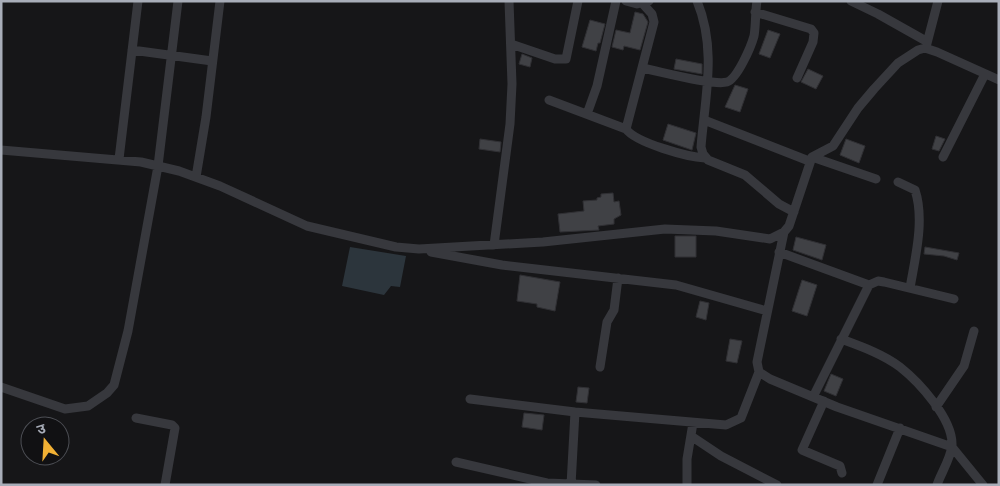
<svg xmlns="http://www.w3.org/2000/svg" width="1000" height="486" viewBox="0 0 1000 486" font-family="Cabin,'Noto Sans Devanagari',sans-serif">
<rect width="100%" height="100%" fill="#161618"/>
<path fill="#2c353c" d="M350,247L406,256L400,287L391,286L384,295L342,286Z"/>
<path fill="#404145" stroke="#303034" d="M635,12L643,14L648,22L640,50L624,46L623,50L612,47L616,30L630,33Z
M590,20L605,24L600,43H598L596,51L582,47Z
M768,30L780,34L770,58L759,54Z
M522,54L532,58L530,67L519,64Z
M676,59L702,64V74L674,69Z
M808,69L823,76L816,89L801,82Z
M735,85L748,89L740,112L725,107Z
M668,124L696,133L692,150L663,140Z
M936,136L945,139L939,151L932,149Z
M480,139L501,142L500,152L479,149Z
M846,139L865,146L859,163L840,155Z
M613,193L614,202L619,201L621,215L614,219V224L598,226L599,230L560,232L558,214L584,211L583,201L597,200V198L601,197V194Z
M675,236H696V257H675Z
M796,237L826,245L822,260L793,250Z
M925,247L959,253L957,260L944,256L924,254Z
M520,275L560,282L555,311L537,307V304L517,301Z
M802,280L817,285L807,316L792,311Z
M700,301L709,303L706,320L696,317Z
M730,339L742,341L737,363L726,361Z
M831,374L843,379L836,396L824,391Z
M578,387L589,388L587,403L576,402Z
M524,413L544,415L542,430L522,427Z"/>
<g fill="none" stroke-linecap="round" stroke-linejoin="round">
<path stroke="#37383d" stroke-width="9" d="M626,1L637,4L649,1
M697,1C717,49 705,97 701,147L703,154L708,160L745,175L779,204L794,212
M851,1L878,14L926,41
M642,3L652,14L654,22L626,129C636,143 688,157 705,158
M755,12L811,29L814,33L813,42L797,78
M511,44L555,59H566L578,1
M926,47L938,1
M132,50L212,61
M642,68C659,71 713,86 727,82C737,79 751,47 754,36C756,25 755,13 757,1
M549,100L626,129
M587,114L597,86L616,1
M704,120L809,161
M1,150L141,162L179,171L220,186L307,226L396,247L419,249L543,242L665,229L716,231L770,239L784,232L789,226L812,157L833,146L858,108L874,89L898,63L918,50L925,48L937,52L999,80
M812,157L876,179
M943,157L985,74
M119,159L138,1
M196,177L206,117L220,1
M898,182L915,190C925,220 915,258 910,288
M784,232L757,362L759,372L770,379L837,407L952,447L983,485
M494,245L510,124L512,84L509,1
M431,252L502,265L676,285L767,311
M779,252L869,285
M841,339C860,346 883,354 900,367C919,382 953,419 952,445C951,458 941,473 937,485
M600,367L607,322L614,310L618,278
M1,387L65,409L88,406L107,393L114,385L128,331L158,166L178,1
M813,397L869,285L878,281L884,282L954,299
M470,399L575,412L726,425L741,418L759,372
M824,401L802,450L840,466L842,473
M936,407L964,366L974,331
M136,418L172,425L175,428L165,485
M691,436L721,456L777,485
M456,462L547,483L596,485
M571,485L575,412
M687,485V459L693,423
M877,485L900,428"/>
</g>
<rect width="1000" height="486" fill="none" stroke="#a8adb8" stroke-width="5"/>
<g transform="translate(45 441) rotate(342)"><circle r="24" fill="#111113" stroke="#4d4f55"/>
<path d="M0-4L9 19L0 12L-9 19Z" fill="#f2b134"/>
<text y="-8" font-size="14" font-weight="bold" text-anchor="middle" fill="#a8adb8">उ</text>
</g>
</svg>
